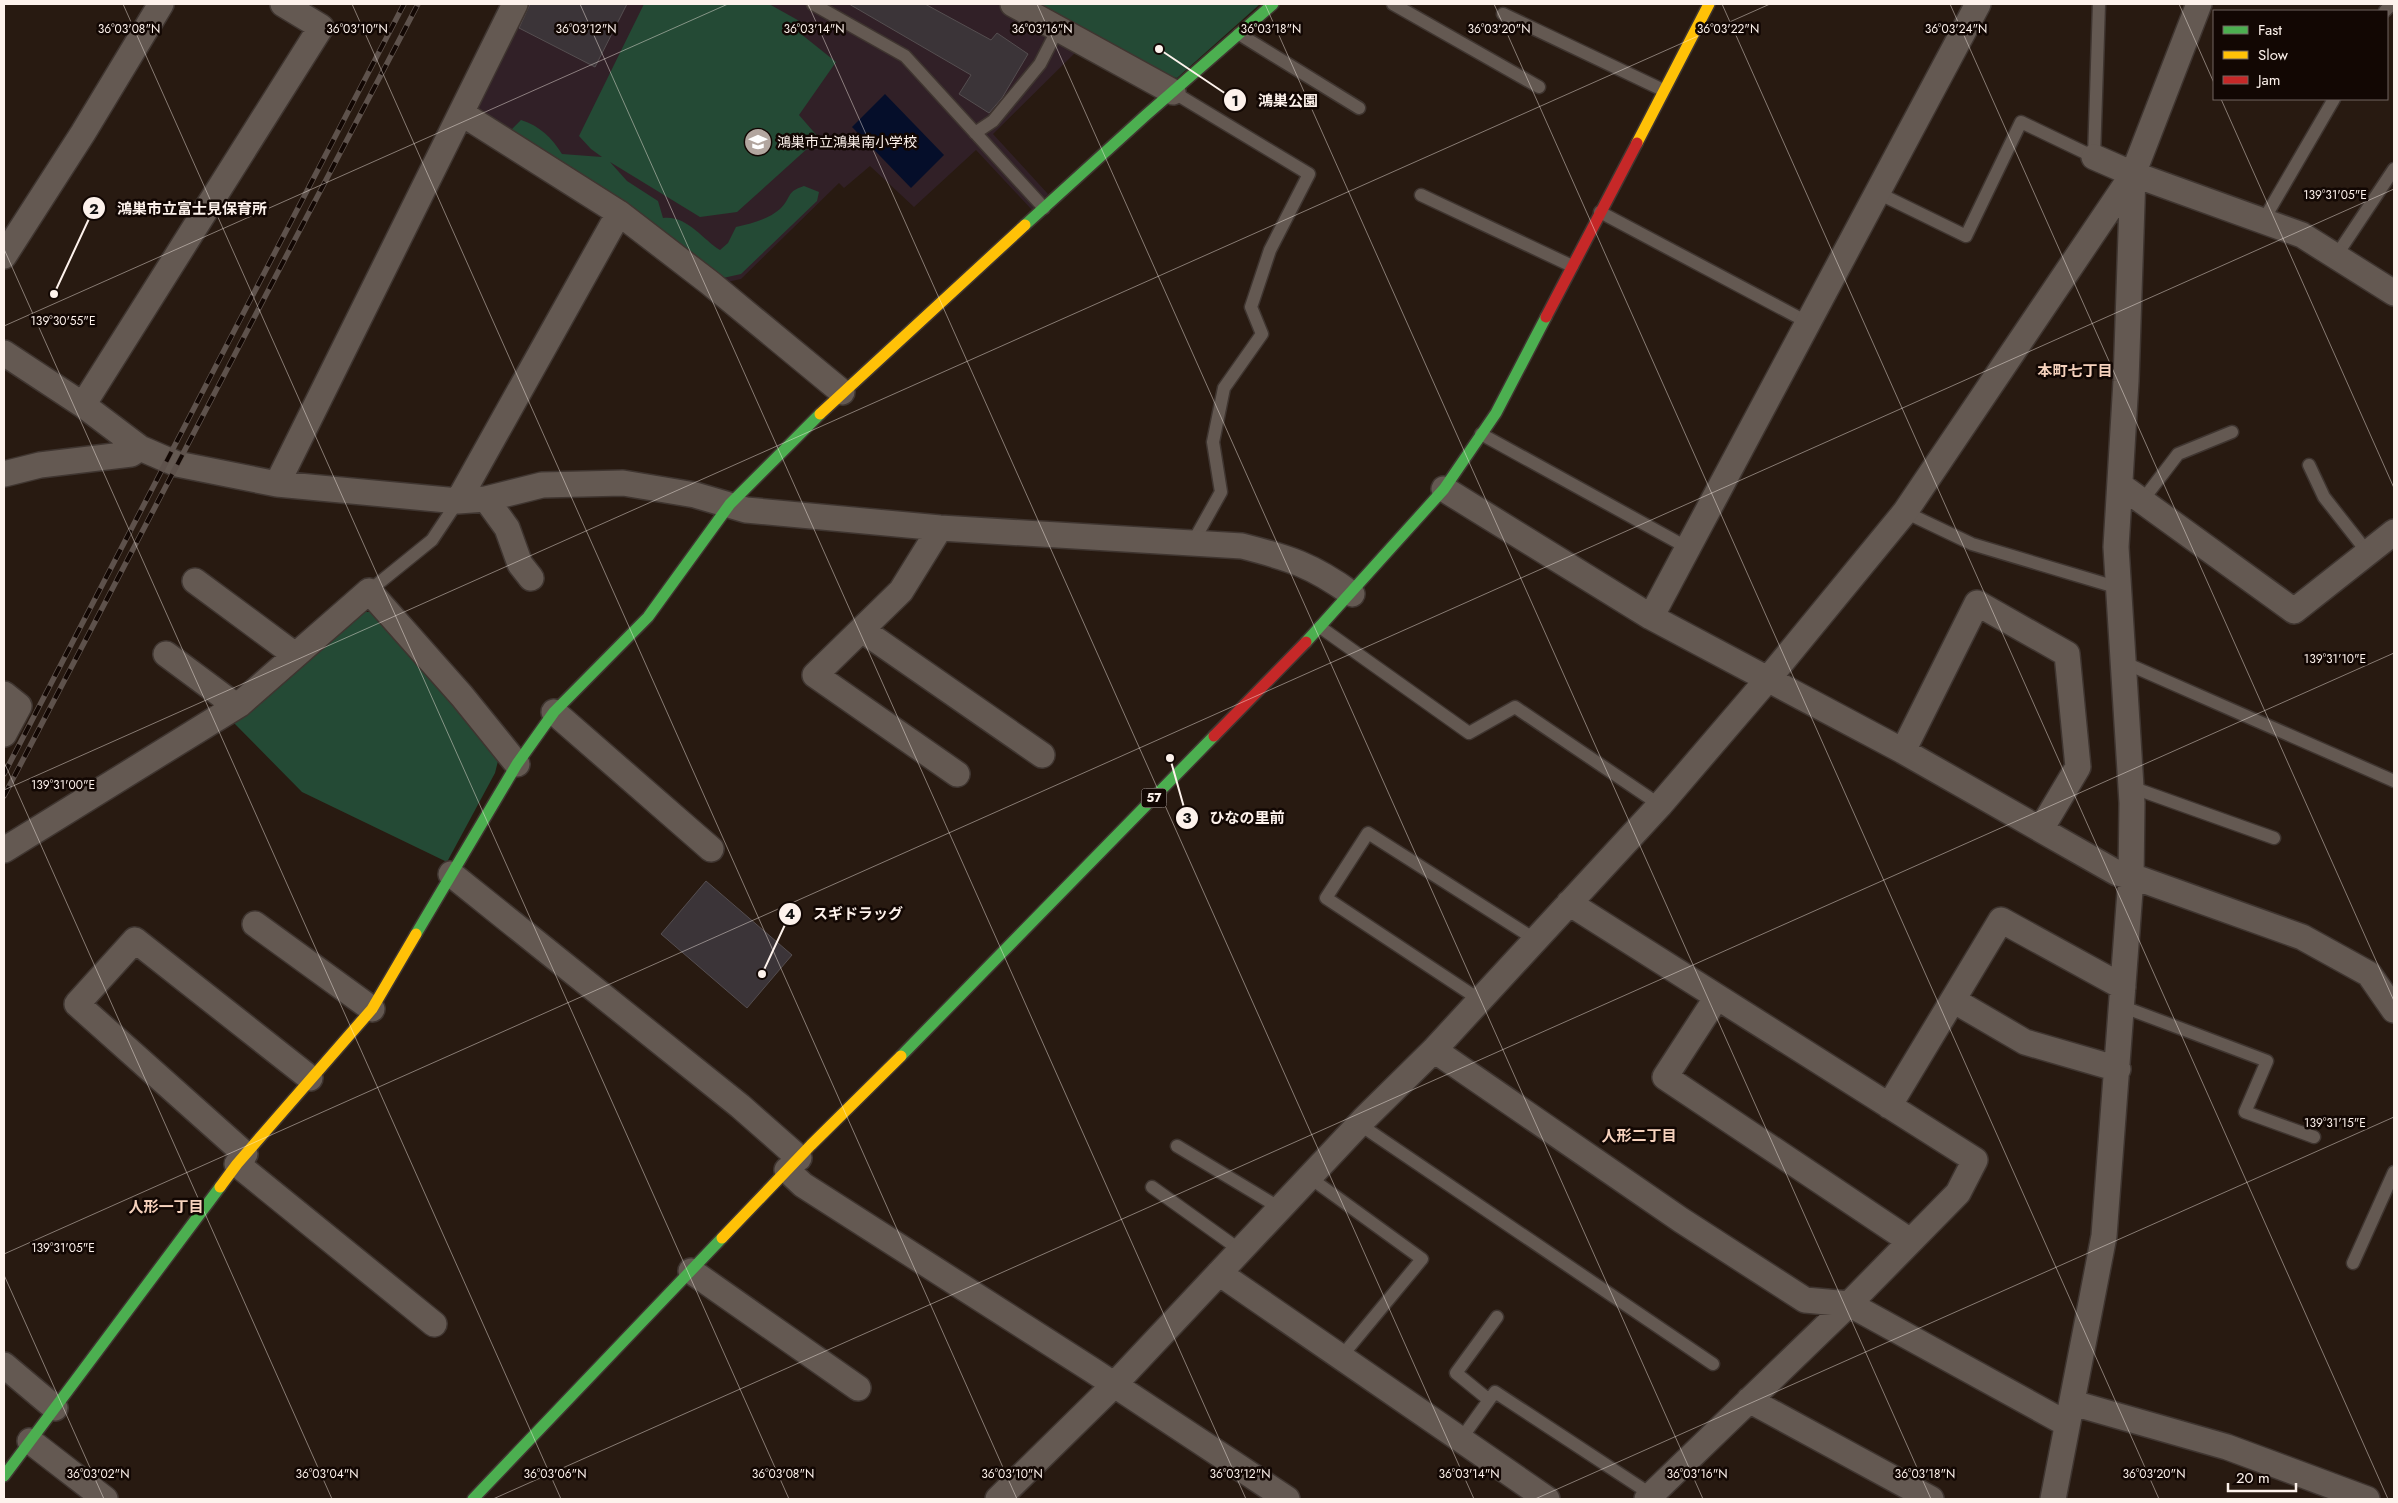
<svg xmlns="http://www.w3.org/2000/svg" width="2398" height="1503" viewBox="0 0 2398 1503" font-family="Jost,'Noto Sans JP',sans-serif">
<rect width="100%" height="100%" fill="#281a11"/>
<path fill="#312027" d="M525,4H999L1079,49L993,134L1048,194L1032,210L976,150L914,207L870,166L844,188L839,183L741,279L723,283L475,107Z"/>
<path fill="#244a35" d="M644,4H769L803,23L801,34L836,62L799,115L819,138L737,212L700,217L610,162L627,181L658,201L663,218C687,215 702,239 720,250L728,243L736,227C752,223 767,220 780,209C792,198 785,192 804,186L819,192L817,201L741,274L723,278L508,133L521,120C540,126 552,138 562,154L602,157L591,149L579,136Z
M1027,4H1260L1177,78L1148,71Z
M361,612H371L446,695L498,761L495,773L447,862L302,792L232,721Z"/>
<path fill="#050e2a" d="M885,94L944,155L911,188L852,127Z"/>
<path fill="#3b3438" stroke="#554e50" d="M530,4H627L595,67L519,28Z
M849,4H925L991,40L997,33L1028,54L1002,98L989,113L959,94L971,75Z
M706,881L792,955L747,1008L661,934Z"/>
<g fill="none" stroke-linecap="round" stroke-linejoin="round">
<g stroke="#3f3530" stroke-width="15">
<path id="lane" d="M813,4L905,56L1044,208
M1393,4L1539,87
M2385,11L2392,4
M1503,14L1663,90
M1239,34L1359,108
M1173,92L1309,174L1270,250L1251,307L1262,334L1224,388L1213,442L1221,492L1193,542
M975,133L993,121L1040,64L1058,29
M1878,193L1966,236L2021,122L2094,157L2099,4
M1421,195L1572,266
M1600,212L1809,323
M2263,221L2334,99
M2336,256L2394,169
M1481,434L1688,548
M2309,465L2324,497L2368,553
M2142,501L2178,454L2232,432
M1905,512L1972,544L2119,588
M369,591L432,540L458,501
M1320,627L1469,733L1515,707L1660,805
M2123,662L2394,781
M2131,787L2274,838
M1480,1000L1326,898L1368,833L1536,940
M2121,1006L2267,1061L2245,1112L2314,1137
M1359,1124L1713,1364
M1177,1146L1280,1208
M1309,1177L1422,1259L1341,1357
M1152,1187L1240,1250
M2353,1263L2394,1172
M1489,1400L1495,1392L1655,1497
M1461,1439L1489,1400L1456,1373L1497,1317"/>
</g>
<g stroke="#3f3530" stroke-width="28">
<path id="street" d="M1013,4L1173,92
M461,113L619,213L710,283L842,392
M2094,157L2133,174L2302,235L2394,293
M4,256L83,133L161,4
M4,353L83,405L140,448L177,464L277,484L458,501L486,499L542,485L623,483L695,495L746,510L940,528L1242,546C1289,558 1312,565 1352,594
M83,405L321,27L283,4
M4,474L40,465L131,454L140,448
M277,484L515,4
M2120,485L2294,611L2394,532
M1444,489L1651,617L1903,751L2117,873L2140,879L2302,937L2369,974L2394,1010
M486,499L507,528L520,564L531,578
M458,501L619,213
M940,528L901,591L815,675L957,774
M195,581L295,655
M1651,617L1978,4
M862,630L1042,755
M166,654L236,706
M4,694L19,706L4,734
M554,712L711,849
M1903,751L1977,603L2067,654L2078,767L2041,829
M4,850L240,704L369,591L462,696L517,764
M451,874L740,1106L799,1158
M1569,903L1975,1160L1958,1193L1849,1304L1647,1499
M255,924L372,1009
M1717,997L1665,1077L1910,1241
M1953,1000L2025,1042L2118,1069
M1434,1050L1681,1220L1805,1300L1849,1304L2067,1424
M1889,1106L2001,920L2123,987
M245,1154L77,1004L135,940L310,1078
M237,1164L434,1324
M787,1170L803,1185L1092,1370L1287,1499
M691,1271L858,1388
M1219,1273L1547,1499
M4,1365L55,1408
M1749,1400L1931,1499
M2073,1403L2227,1447L2367,1499
M30,1441L105,1499
M998,1499L1114,1385L1363,1120L1434,1050L1480,1000L1660,805L1768,679L1905,512L2133,174L2199,4
M2053,1499L2104,1236L2131,878L2132,803L2116,547L2126,381L2133,174"/>
</g>
<g stroke="#3f3530" stroke-width="14">
<path id="fast" d="M1025,225L1146,115L1273,4
M1306,642L1444,489L1496,413L1546,317
M416,934L517,764L554,712L648,617L730,504L820,414
M901,1056L1214,736
M4,1476L220,1187
M473,1499L722,1238"/>
</g>
<g stroke="#3f3530" stroke-width="14">
<path id="slow" d="M1637,143L1709,4
M820,414L1025,225
M220,1187L237,1164L372,1009L416,934
M722,1238L811,1145L901,1056"/>
</g>
<g stroke="#3f3530" stroke-width="14">
<path id="jam" d="M1546,317L1637,143
M1214,736L1306,642"/>
</g>
<use href="#lane" stroke="#645952" stroke-width="12"/>
<use href="#street" stroke="#645952" stroke-width="25"/>
<use href="#fast" stroke="#4caf50" stroke-width="11"/>
<use href="#slow" stroke="#ffc107" stroke-width="11"/>
<use href="#jam" stroke="#c62828" stroke-width="11"/>
<g stroke="#5e524c" stroke-width="5.5">
<path id="rail" d="M4,774L404,4
M4,796L418,4"/>
</g>
<use href="#rail" stroke="#120703" stroke-width="4" stroke-dasharray="11" stroke-linecap="butt"/>
</g>
<path fill="none" stroke="#fdf2ec" stroke-width="1" stroke-opacity="0.45" d="M123,4L789,1499M352,4L1017,1499M580,4L1246,1499M808,4L1474,1499M1037,4L1703,1499M1265,4L1931,1499M1494,4L2159,1499M1722,4L2388,1499M1950,4L2394,1001M2179,4L2214,83M2221,99L2394,488M4,249L561,1499M4,326L728,4M4,762L332,1499M4,790L1770,4M4,1254L2394,189M4,1275L104,1499M493,1499L2394,653M1535,1499L2394,1117"/>
<defs>
<g id="school-disc" transform="scale(1.4375)"><circle r="9.5" fill="#b2a69f" stroke="#120703"/><path d="M0-5L7-2L0 1L-7-2ZM-4 1L0 2.5L4 1V4Q0 6-4 4Z" fill="#fff"/></g>
</defs>
<g fill-rule="evenodd">
<use href="#school-disc" x="758" y="142"/>
</g>
<g text-anchor="middle" dominant-baseline="central" stroke-width="5" stroke-linejoin="round" paint-order="stroke">
<rect fill="#120703" stroke="#b6aca6" stroke-width="1" x="1141.5" y="788.5" width="25" height="19" rx="4"/>
<g font-size="12" font-weight="bold" fill="#fdf2ec">
<text x="1154" y="798">57</text>
</g>
<g font-size="14" fill="#fdf2ec" stroke="#120703" text-anchor="start">
<text x="777" y="142">鴻巣市立鴻巣南小学校</text>
</g>
<g font-size="15" font-weight="bold" fill="#f6d2bd" stroke="#120703">
<text x="2075" y="371">本町七丁目</text>
<text x="1639" y="1136">人形二丁目</text>
<text x="166" y="1207">人形一丁目</text>
</g>
</g>
<g font-size="12" text-anchor="middle" fill="#fdf2ec" stroke="#120703" stroke-width="5" stroke-linejoin="round" paint-order="stroke">
<text x="129" y="33">36°03'08"N</text>
<text x="357" y="33">36°03'10"N</text>
<text x="586" y="33">36°03'12"N</text>
<text x="814" y="33">36°03'14"N</text>
<text x="1042" y="33">36°03'16"N</text>
<text x="1499" y="33">36°03'20"N</text>
<text x="1728" y="33">36°03'22"N</text>
<text x="1956" y="33">36°03'24"N</text>
<text x="1271" y="33">36°03'18"N</text>
<text x="2335" y="199">139°31'05"E</text>
<text x="63" y="325">139°30'55"E</text>
<text x="2335" y="663">139°31'10"E</text>
<text x="63" y="789">139°31'00"E</text>
<text x="2335" y="1127">139°31'15"E</text>
<text x="63" y="1252">139°31'05"E</text>
<text x="98" y="1478">36°03'02"N</text>
<text x="327" y="1478">36°03'04"N</text>
<text x="555" y="1478">36°03'06"N</text>
<text x="783" y="1478">36°03'08"N</text>
<text x="1012" y="1478">36°03'10"N</text>
<text x="1240" y="1478">36°03'12"N</text>
<text x="1469" y="1478">36°03'14"N</text>
<text x="1697" y="1478">36°03'16"N</text>
<text x="1925" y="1478">36°03'18"N</text>
<text x="2154" y="1478">36°03'20"N</text>
</g>
<path fill="none" stroke="#fdf2ec" stroke-width="2" d="M1159 49L1235 100M54 294L94 208M1170 758L1187 818M762 974L790 914"/>
<g fill="#fdf2ec" stroke="#120703" stroke-width="2">
<circle cx="1159" cy="49" r="5"/>
<circle cx="54" cy="294" r="5"/>
<circle cx="1170" cy="758" r="5"/>
<circle cx="762" cy="974" r="5"/>
<circle cx="1235" cy="100" r="12"/>
<circle cx="94" cy="208" r="12"/>
<circle cx="1187" cy="818" r="12"/>
<circle cx="790" cy="914" r="12"/>
</g>
<g font-size="15" text-anchor="middle" font-weight="bold" fill="#111">
<text x="1235" y="106">1</text>
<text x="94" y="214">2</text>
<text x="1187" y="823">3</text>
<text x="790" y="919">4</text>
</g>
<g font-size="15" text-anchor="middle" font-weight="bold" fill="#fdf2ec" stroke="#120703" stroke-width="5" stroke-linejoin="round" paint-order="stroke">
<text x="1288" y="106">鴻巣公園</text>
<text x="192" y="214">鴻巣市立富士見保育所</text>
<text x="1247" y="823">ひなの里前</text>
<text x="858" y="919">スギドラッグ</text>
</g>
<rect width="2398" height="1503" fill="none" stroke="#fdf2ec" stroke-width="10"/>
<rect x="2213" y="10" width="175" height="90" fill="#120703" stroke="#706560"/>
<rect x="2223" y="26" width="25" height="8" fill="#4caf50" stroke="#706560"/>
<text x="2258" y="35" font-size="15" fill="#fdf2ec">Fast</text>
<rect x="2223" y="51" width="25" height="8" fill="#ffc107" stroke="#706560"/>
<text x="2258" y="60" font-size="15" fill="#fdf2ec">Slow</text>
<rect x="2223" y="76" width="25" height="8" fill="#c62828" stroke="#706560"/>
<text x="2258" y="85" font-size="15" fill="#fdf2ec">Jam</text>
<path d="M2228 1483v8h68v-8" fill="none" stroke="#fdf2ec" stroke-width="2.5"/>
<text x="2236" y="1483" font-size="15" fill="#fdf2ec" stroke="#120703" stroke-width="4" paint-order="stroke">20 m</text>
</svg>
